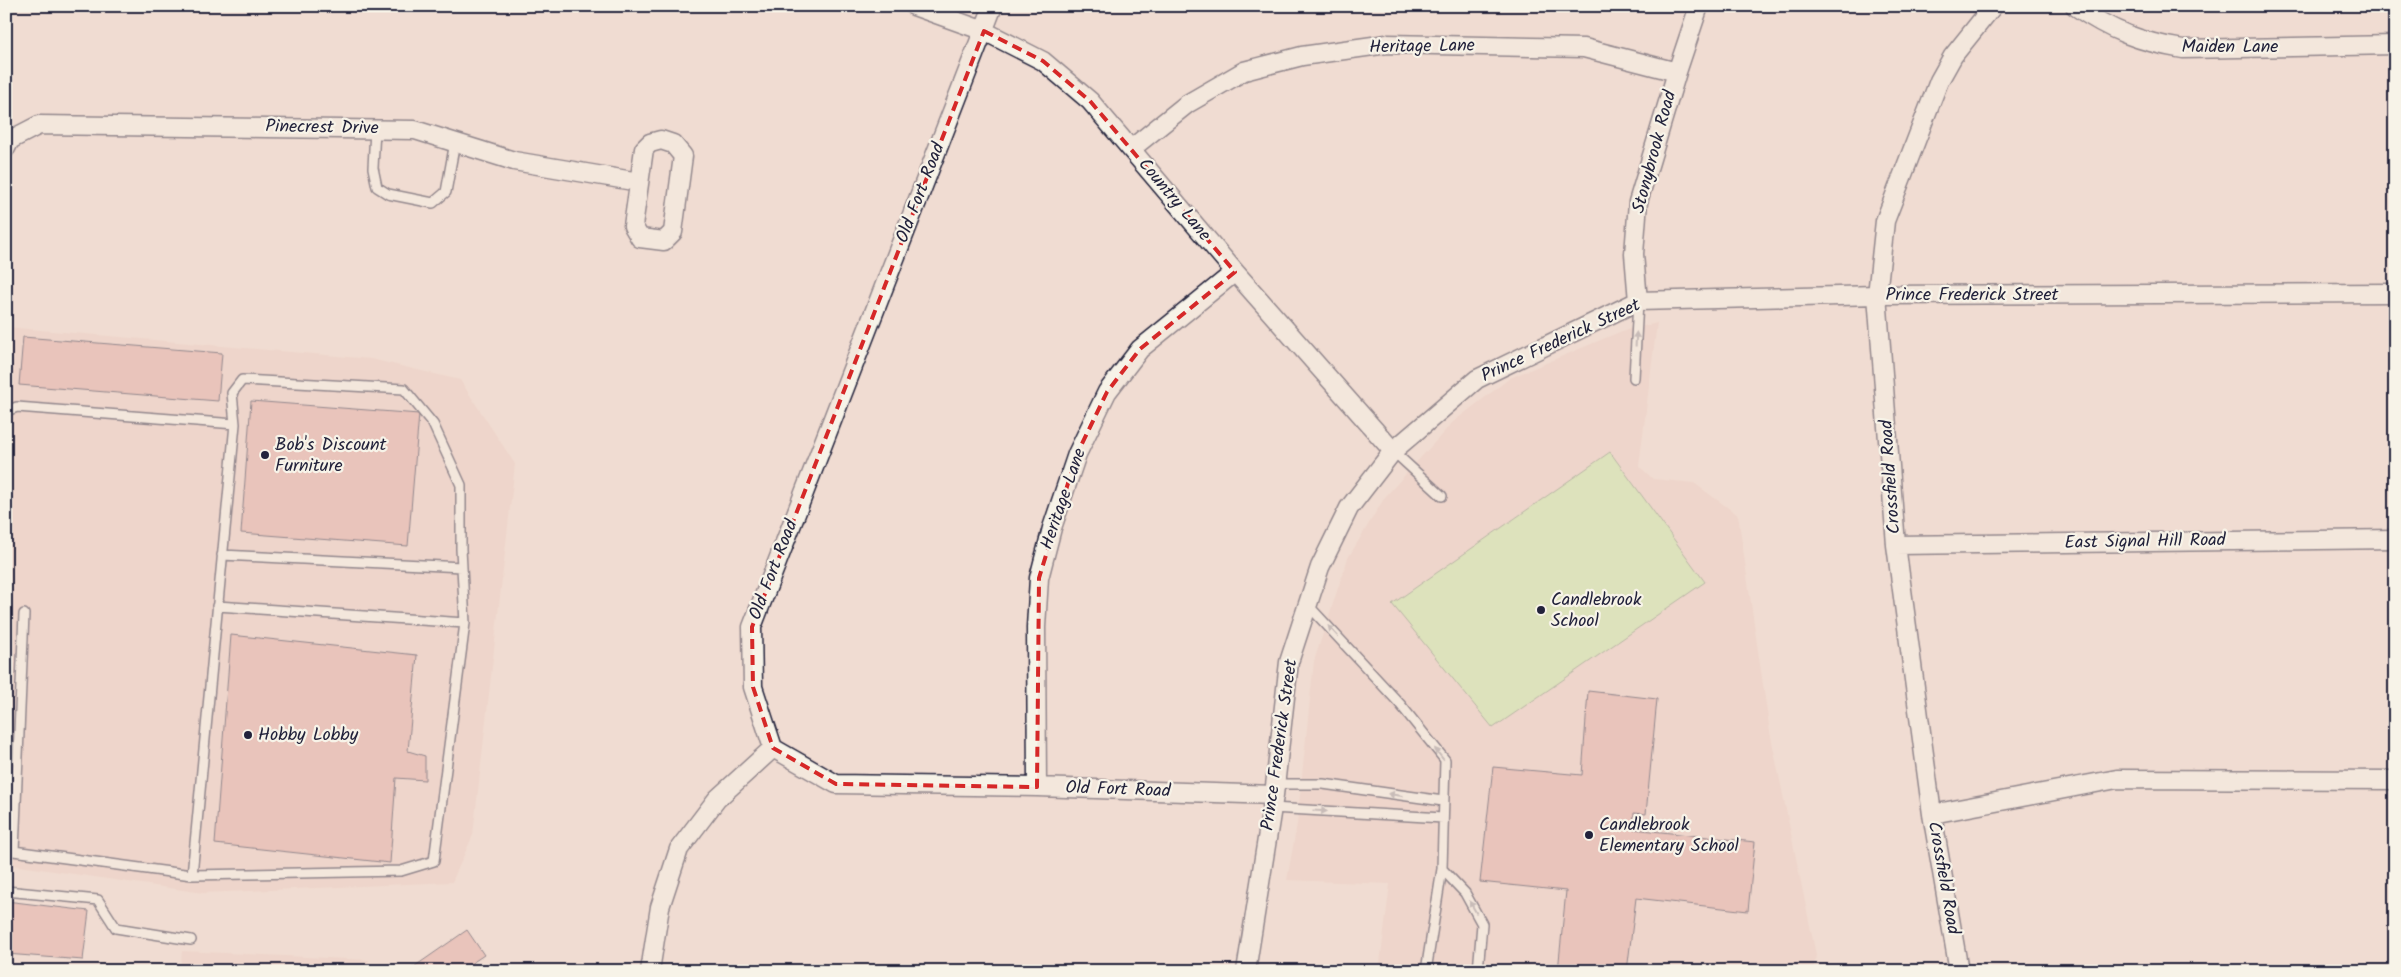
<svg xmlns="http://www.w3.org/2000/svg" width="2401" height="977" viewBox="0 0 2401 977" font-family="Kalam,sans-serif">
<rect width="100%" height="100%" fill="#f0dcd2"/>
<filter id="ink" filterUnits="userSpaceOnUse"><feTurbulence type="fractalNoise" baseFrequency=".02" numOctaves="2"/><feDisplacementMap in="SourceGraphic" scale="10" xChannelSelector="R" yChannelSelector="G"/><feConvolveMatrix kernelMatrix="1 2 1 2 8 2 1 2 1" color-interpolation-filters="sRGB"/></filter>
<g filter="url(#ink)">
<path fill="#ebccc3" d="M1657,323L1639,466L1653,479L1694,483L1738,515L1770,732L1816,955L1813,971H1379L1390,884L1287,880L1297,824L1314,661L1348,558L1385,497L1453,422L1510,378L1622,331Z
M6,327L371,359L460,380L515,464L473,835L452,882L203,893L6,864Z
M182,951L369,960L367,971H180Z"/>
<path fill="#c6e9a2" stroke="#74866e" d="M1610,452L1705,582L1493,728L1392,604Z"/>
<path fill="#e0a69f" stroke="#22223b" d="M23,337L222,353L218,401L19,385Z
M251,401L419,414L408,546L241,533Z
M231,635L417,655L408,751L425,756V780L396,778L390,863L215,844Z
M1588,691L1657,699L1646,814L1634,813L1633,829L1755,842L1748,911L1636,898L1627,971H1558L1566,891L1480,882L1493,767L1582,775Z
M6,901L89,911L83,960L6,954Z
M467,930L484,955L460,971H408Z"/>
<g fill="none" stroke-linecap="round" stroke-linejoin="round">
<g stroke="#22223b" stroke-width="12">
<path id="service" d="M375,129L373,168L377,187L388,194L433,203L446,192L455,142
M1634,378L1638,301
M6,411L17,407L235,424L192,875L6,850
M235,424L232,393L242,380L404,389L433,424L461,485V549L465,623
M1393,451L1442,496
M222,555L462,567
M1308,605L1400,704L1445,760L1442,869L1426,971
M1275,784H1323L1443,801
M1272,808L1443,818
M14,851L24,614
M1442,869L1465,893L1482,924L1478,971
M192,875L401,871L434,861L465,623L217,606
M6,891L98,900L116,928L191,940"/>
</g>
<g stroke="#22223b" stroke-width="21">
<path id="minor" d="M914,6L984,31L1043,61L1090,101L1235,272L1393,451
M993,6L752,627L753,687L773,748L836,784L1037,787L1274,795
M2075,6C2111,31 2140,42 2183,49L2395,45
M661,140L673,144L683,156L673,232L664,241L640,238L633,226L644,149L650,143Z
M6,148L10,140L39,125L415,130L514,161L639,182
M1131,149L1187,104L1244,71L1302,56L1387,44L1584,48L1677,72
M1638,301L1634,254L1638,202L1677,72L1699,6
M1896,545L2395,539
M1037,787L1036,627L1039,578L1052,528L1077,454L1107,392L1140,349L1235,272
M1932,814L2117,779L2395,780
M650,971L660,907L679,849L717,799L773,748
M1246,971L1274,795L1289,662L1320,567L1349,508L1393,451L1477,379L1638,301L1877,295L2395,293
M1959,971L1932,814L1896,545L1877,295L1885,221L1939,81L1953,56L1993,6"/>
</g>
<use href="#service" stroke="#f7f3e8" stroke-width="9"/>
<use href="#minor" stroke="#f7f3e8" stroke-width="18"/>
</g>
<defs><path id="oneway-solid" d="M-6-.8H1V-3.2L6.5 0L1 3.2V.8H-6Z" transform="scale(1.25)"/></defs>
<g fill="#97959a">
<use href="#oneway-solid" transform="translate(1636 339) rotate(-87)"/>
<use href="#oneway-solid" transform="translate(1333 631) rotate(-133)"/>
<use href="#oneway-solid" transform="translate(1439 754) rotate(-128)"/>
<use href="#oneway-solid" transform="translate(1395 795) rotate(-172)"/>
<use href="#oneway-solid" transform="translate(1320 811) rotate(4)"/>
<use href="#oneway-solid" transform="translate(1473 907) rotate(-119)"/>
</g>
</g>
<path d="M0 0H2401V977H0ZM984,31L1043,61L1090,101L1235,272L1140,349L1107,392L1077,454L1039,578L1037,787L836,784L773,748L753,687L752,627Z" fill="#f0dcd2" fill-opacity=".55" fill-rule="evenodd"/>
<path fill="none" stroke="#d62828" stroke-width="4" stroke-dasharray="10 6" stroke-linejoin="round" d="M984,31L1043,61L1090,101L1235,272L1140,349L1107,392L1077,454L1039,578L1037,787L836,784L773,748L753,687L752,627Z"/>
<g fill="#22223b" stroke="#f7f3e8" stroke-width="2">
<circle cx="265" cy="455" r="5"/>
<circle cx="1541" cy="610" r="5"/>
<circle cx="248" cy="735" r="5"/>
<circle cx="1589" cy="835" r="5"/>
</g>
<g text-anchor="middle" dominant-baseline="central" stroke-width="4.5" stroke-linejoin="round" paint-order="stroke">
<g font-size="18" fill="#22223b" stroke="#f7f3e8">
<text transform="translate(1422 47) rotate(-1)">Heritage Lane</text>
<text x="2230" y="47">Maiden Lane</text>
<text transform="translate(322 128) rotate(1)">Pinecrest Drive</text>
<text transform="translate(1655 152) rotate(-75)">Stonybrook Road</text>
<text transform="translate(921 193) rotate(-69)">Old Fort Road</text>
<text transform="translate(1174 200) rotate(50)">Country Lane</text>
<text x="1972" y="295">Prince Frederick Street</text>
<text transform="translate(1561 341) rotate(-25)">Prince Frederick Street</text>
<text transform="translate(1891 477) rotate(-94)">Crossfield Road</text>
<text transform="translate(1064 499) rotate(-71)">Heritage Lane</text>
<text transform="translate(2145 542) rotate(-1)">East Signal Hill Road</text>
<text transform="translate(774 570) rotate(-69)">Old Fort Road</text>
<text transform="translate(1280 745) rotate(-82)">Prince Frederick Street</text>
<text transform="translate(1118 790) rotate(2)">Old Fort Road</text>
<text transform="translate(1943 878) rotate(80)">Crossfield Road</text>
</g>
<g font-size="18" fill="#22223b" stroke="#f7f3e8" text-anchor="start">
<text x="275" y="445">Bob's Discount<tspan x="275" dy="21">Furniture</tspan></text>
<text x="1551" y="600">Candlebrook<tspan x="1551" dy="21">School</tspan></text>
<text x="258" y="735">Hobby Lobby</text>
<text x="1599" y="825">Candlebrook<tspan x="1599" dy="21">Elementary School</tspan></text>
</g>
</g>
<rect width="2401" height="977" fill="none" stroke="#f7f3e8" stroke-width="25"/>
<rect x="12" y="12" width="2376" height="952" fill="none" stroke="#22223b" stroke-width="2" filter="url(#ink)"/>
</svg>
